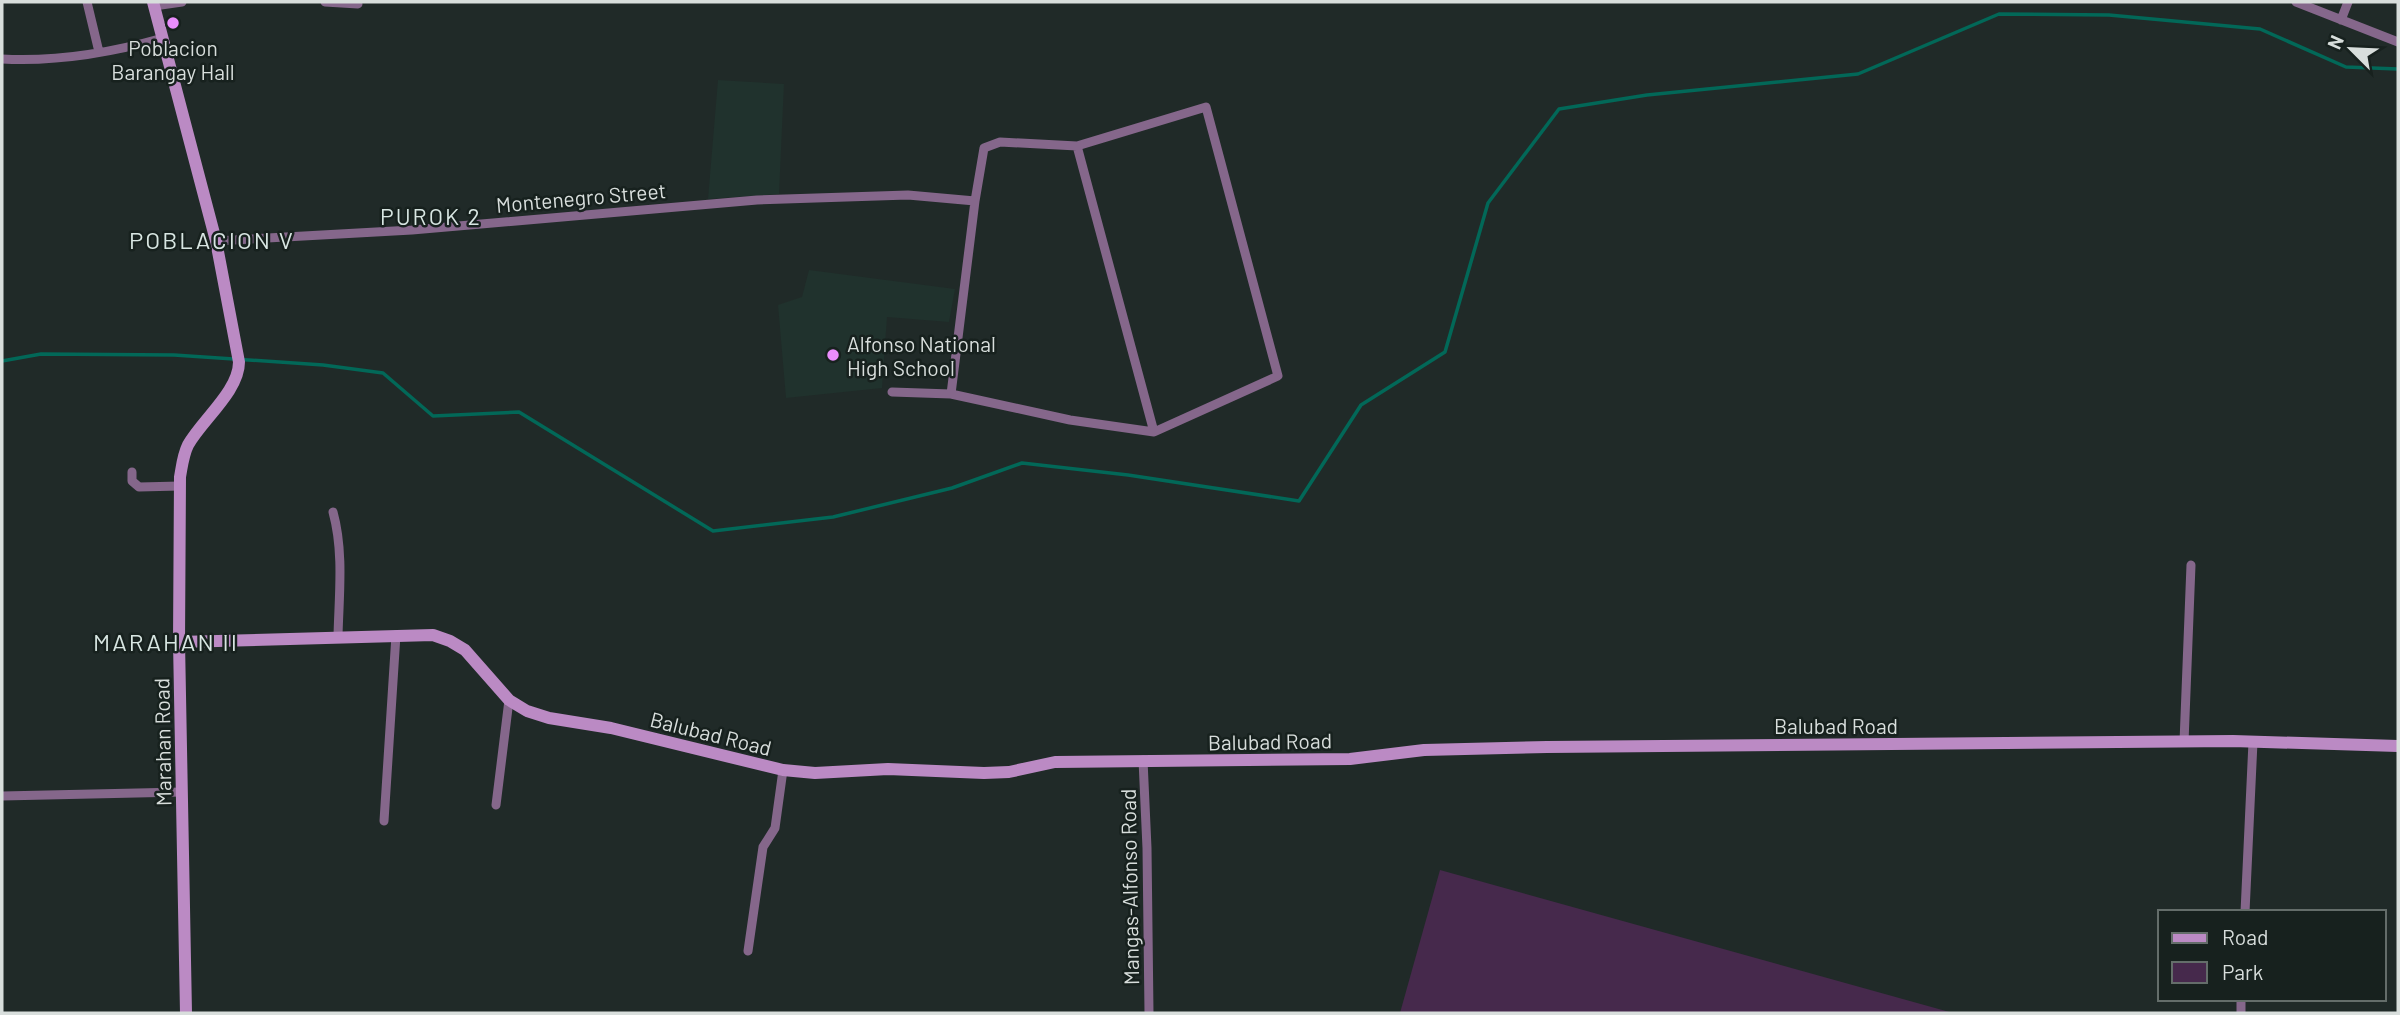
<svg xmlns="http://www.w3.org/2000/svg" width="2400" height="1015" viewBox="0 0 2400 1015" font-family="Barlow,sans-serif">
<rect width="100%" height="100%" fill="#202a28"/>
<path fill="#20322d" d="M718,80L784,84L779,194L708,199Z
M809,270L955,289L949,322L887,317L882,388L786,398L778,305L802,297Z"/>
<path fill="#46294c" d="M1440,870L1953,1013H1400Z"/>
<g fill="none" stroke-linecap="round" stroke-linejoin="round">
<path stroke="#026858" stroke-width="3.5" d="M2,361L41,354L174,355L323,365L383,373L433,416L519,412L713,531L833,517L952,488L1022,463L1128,475L1299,501L1361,405L1445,352L1488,203L1559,109L1647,95L1858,74L1999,14L2109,15L2260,29L2346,67L2398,69"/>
<path stroke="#85678b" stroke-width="9" d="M87,2L99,52
M325,2L358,4
M2296,2L2398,42
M154,6L182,2
M2341,20L2348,2
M2,59C56,62 110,53 163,38
M1077,146L1154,432
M216,241L412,230L757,200L908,195L975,201
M892,392L951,394L1070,420L1154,432L1278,376L1206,107L1077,146L1000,142L984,148L975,201L951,394
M132,472V481L139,487L180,486
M333,512C344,552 339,595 338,636
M2184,742L2191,565
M1143,760L1147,848L1149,1013
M2,796L182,792
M496,805L509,700
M384,821L396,635
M2245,912L2253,742
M748,951L763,847L775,828L783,770
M2241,999V1013"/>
<path stroke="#bb8ac4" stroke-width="12" d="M153,2L216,241L239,362C239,391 202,420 188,445C183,455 182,466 180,477L179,642L186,1013
M179,642L433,635L450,641L465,650L509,700L527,711L549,718L611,728L783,770L815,773L888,769L984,773L1009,772L1055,762L1350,759L1424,750L1547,747L2233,741L2398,746"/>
</g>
<g fill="#ea8dfc" stroke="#17211e" stroke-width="2.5">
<circle cx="173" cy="23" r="7"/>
<circle cx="833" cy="355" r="7"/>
</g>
<g text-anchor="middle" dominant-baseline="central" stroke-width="5" stroke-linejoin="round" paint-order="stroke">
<g font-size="21" fill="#d8dedc" stroke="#17211e">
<text x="173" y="47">Poblacion<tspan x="173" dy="24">Barangay Hall</tspan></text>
<text x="847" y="343" text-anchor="start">Alfonso National<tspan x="847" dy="24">High School</tspan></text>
</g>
<g font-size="21" fill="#d8dedc" stroke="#17211e">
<text transform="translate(581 197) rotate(-5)">Montenegro Street</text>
<text x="1836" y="725">Balubad Road</text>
<text transform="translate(711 733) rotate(14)">Balubad Road</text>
<text transform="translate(1270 741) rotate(-1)">Balubad Road</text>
<text transform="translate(162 742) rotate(-91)">Marahan Road</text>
<text transform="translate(1129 887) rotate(-91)">Mangas-Alfonso Road</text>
</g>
<g font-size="23" letter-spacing="2" fill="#d8e6e2" stroke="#17211e">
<text x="431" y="216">PUROK 2</text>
</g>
<g font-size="24" letter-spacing="2" fill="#d8e6e2" stroke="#17211e">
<text x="212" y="239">POBLACION V</text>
<text x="166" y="641">MARAHAN II</text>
</g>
</g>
<rect width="2400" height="1015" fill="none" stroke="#d8dedc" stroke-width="7"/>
<rect x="2158" y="910" width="228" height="91" fill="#17211e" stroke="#646d6a" stroke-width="2"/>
<rect x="2172" y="933" width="35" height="10" fill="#bb8ac4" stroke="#646d6a" stroke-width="2"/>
<text x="2222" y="945" font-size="21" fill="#d8dedc">Road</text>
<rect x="2172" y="962" width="35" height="21" fill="#46294c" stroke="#646d6a" stroke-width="2"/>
<text x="2222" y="980" font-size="21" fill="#d8dedc">Park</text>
<g transform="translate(2351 49) rotate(294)" stroke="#17211e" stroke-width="5" paint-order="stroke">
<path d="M0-5L12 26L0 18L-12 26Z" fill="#d8dedc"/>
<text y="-10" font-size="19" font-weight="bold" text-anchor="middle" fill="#d8dedc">N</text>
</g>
</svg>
